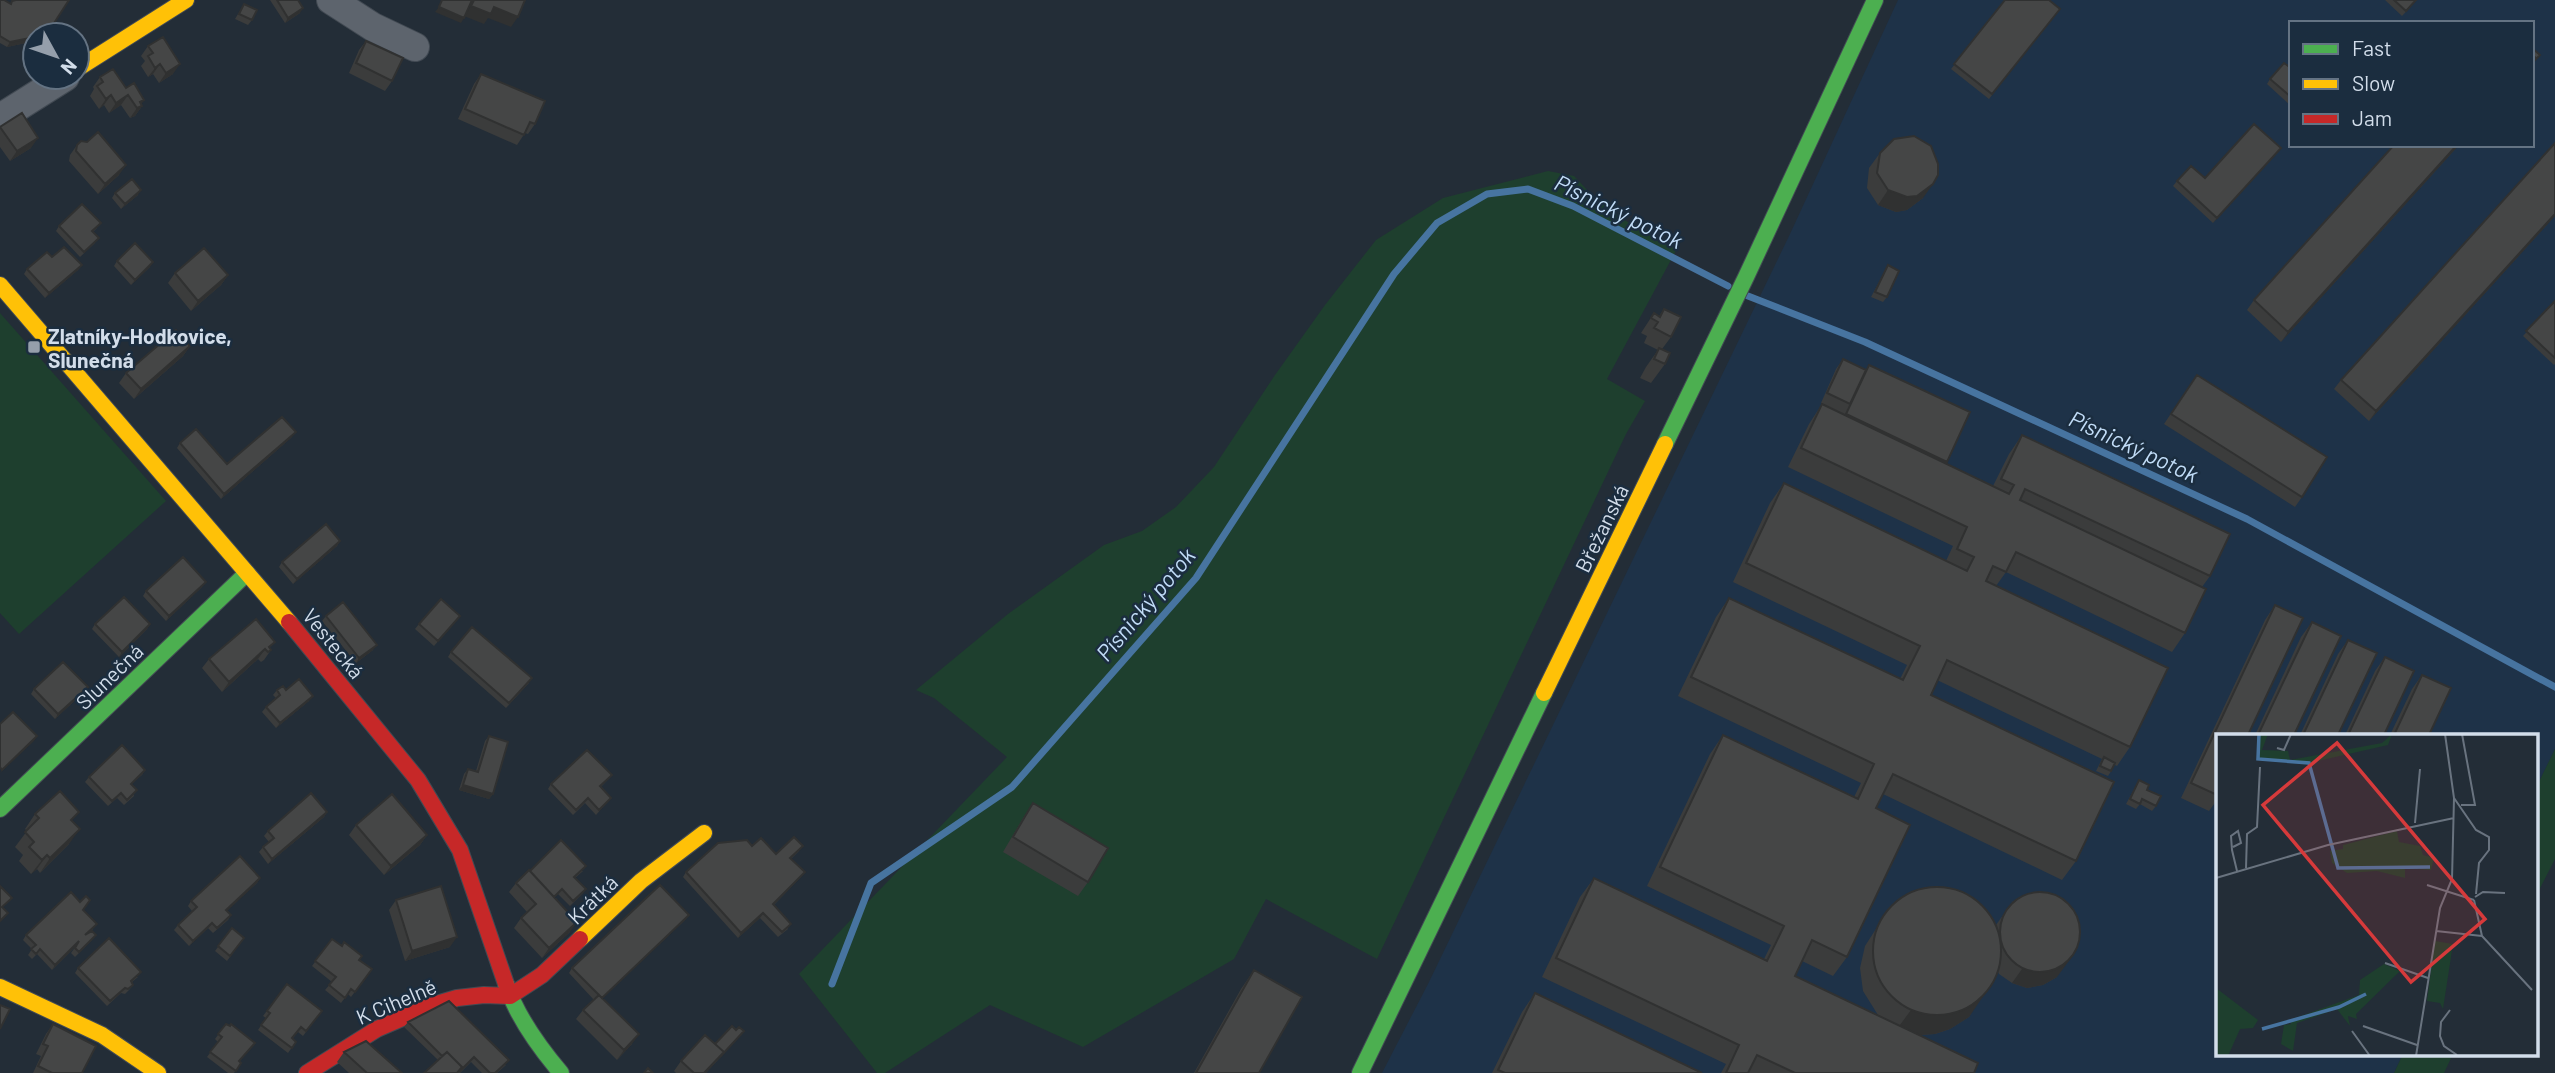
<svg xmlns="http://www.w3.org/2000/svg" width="2555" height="1073" viewBox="0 0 2555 1073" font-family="Barlow,sans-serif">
<rect width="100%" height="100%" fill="#232d37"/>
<path fill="#1e3248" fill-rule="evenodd" d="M1898,0H2555V749L2536,788V735H2217V1054H2403L2394,1073H1382L1428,984L1790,234ZM2291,23H2532V145H2291Z"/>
<path fill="#1e3f2e" d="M1548,171L1574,176L1594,197L1626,221L1658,238L1679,245L1607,379L1645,401L1626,434L1377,959L1266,899L1234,959L1083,1047L990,1005L885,1073H877L799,974L1007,757L934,698L916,690L1008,614L1104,545L1142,531L1176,507L1214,467L1275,375L1325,305L1376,240L1443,198Z
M0,313L166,501L19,634L0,613Z
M2555,749V859L2536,896V788Z
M2403,1054H2453L2444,1073H2394Z"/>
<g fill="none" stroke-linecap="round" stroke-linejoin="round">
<path stroke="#4774a0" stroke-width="7" d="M1748,296L1865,342L2247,519L2555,687
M832,984L871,883L1012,787L1196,578L1394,274L1437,223L1487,194L1528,189L1573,206L1728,286"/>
<g stroke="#424a53" stroke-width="30">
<path id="street" d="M331,0L373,27L415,47
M0,118L65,77"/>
</g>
<g stroke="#424a53" stroke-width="18">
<path id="fast" d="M1665,444L1746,277L1875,0
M0,809L247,573
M506,984C517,1017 539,1047 561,1073
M1360,1073L1544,693"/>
</g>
<g stroke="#424a53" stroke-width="18">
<path id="slow" d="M77,69L186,0
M0,285L289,622
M1544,693L1665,444
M580,939L641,881L704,833
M0,987L102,1035L158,1073"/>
</g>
<g stroke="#424a53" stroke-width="18">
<path id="jam" d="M289,622L418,780L460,850L506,984
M307,1073L377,1029L430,1006L457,998L484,995L510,996L542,975L580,939"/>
</g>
<use href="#street" stroke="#5d646d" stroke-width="28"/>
<use href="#fast" stroke="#4caf50" stroke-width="16"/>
<use href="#slow" stroke="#ffc107" stroke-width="16"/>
<use href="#jam" stroke="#c62828" stroke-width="16"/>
</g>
<path fill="#3b3c3c" d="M0,0L35,35V41L7,47L0,43Z
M270,0H298L300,13L285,23Z
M2005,0L2060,9L1989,99L1951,69Z
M2385,0H2417L2402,16Z
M244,4L252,20L248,25L235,19Z
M366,41L392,81L385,91L349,73L359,50Z
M148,46L173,74L159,83L153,74L148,77L141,66L145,61L141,56Z
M2291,68V106L2267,84L2270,79Z
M481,74L535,124L528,134L525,133L517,145L458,119L474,84Z
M100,77L126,88L141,104L142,106L135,116L130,118L121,105L109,113L104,105L99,109L90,96L94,89L93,87Z
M22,113L31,148L10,161L0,147V127Z
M77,145L119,175L98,194L69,161L70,155Z
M2459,145L2281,342L2247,310L2254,300Z
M2281,148L2213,223L2173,186L2177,181L2205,178Z
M1880,153L1923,198L1907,210L1896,212L1878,205L1867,188L1869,168Z
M115,193L138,195L121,209L112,198Z
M2555,216L2369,421L2334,389L2341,380Z
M59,226L97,228L93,232L95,243L80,257L56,231Z
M52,257L82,265L78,270L45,298L24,274L27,269Z
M117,261L150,267L131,285L114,266Z
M1888,265L1887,297L1883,302L1871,297Z
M175,273L228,275L221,285L191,311L168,283Z
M2555,301V364L2554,365L2523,336Z
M1664,309L1671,337L1662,349L1665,364L1651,383L1640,378L1646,367L1658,350L1644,343L1647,336L1641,333L1654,313L1659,316Z
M190,346L183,356L134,399L119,383L126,373Z
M1843,359L1866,370L1869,365L1970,412L1945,464L1993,486L2009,454L2022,435L2210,576L2202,587L2185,633L2172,652L2006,572L1996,586L2130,747L2117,766L2115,765L2108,776L2096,771L2102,759L1937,680L1931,695L2076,861L2062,880L1883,794L1876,808L1847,957L1833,976L1802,961L1795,976L1878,1015L1863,991L1860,968L1865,946L1890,907L1996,925L2013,901L2057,977L2043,985L2027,988L2012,983L1999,974L1997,970L1969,1017L1950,1029L1935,1034L1920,1035L1974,1073H1721L1726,1064L1542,977L1580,897L1594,878L1764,959L1771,945L1647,886L1710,754L1723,735L1854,797L1861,783L1678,696L1716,617L1729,598L1900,679L1907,665L1733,582L1770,503L1784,483L1946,561L1953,546L1788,467L1809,424L1822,404L1843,414L1821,403L1836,369Z
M2190,385L2302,497L2295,507L2164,424Z
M292,437L221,499L177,448L180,443L227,464Z
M340,541L337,546L293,584L279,567L282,562Z
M202,587L166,621L143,596L146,591Z
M2275,605L2217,735V800L2209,811L2181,798L2265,620Z
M326,616L373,650L356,663L322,621Z
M456,621L434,646L415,629L419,624Z
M2312,622L2294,735H2255L2301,637Z
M95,624H150L147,629L119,657L92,629Z
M2348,640L2338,735H2300L2338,654Z
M270,648L271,650L264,660L261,662L258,659L222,692L202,668L209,659Z
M451,652L529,683L506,708L448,657Z
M2385,657L2384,735H2345L2375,671Z
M2422,675L2429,735H2390L2412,689Z
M34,689L84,692L55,719L31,694Z
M277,690L309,701L276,728L262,712L266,707L276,698L273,695Z
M489,736L493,794L489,799L459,790L464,774L468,769L476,771L485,741Z
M145,770L142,775L131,784L134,796L124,805L117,798L108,806L85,782L89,777Z
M612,775L601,787L611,798L596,815L585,803L573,815L548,789L551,784Z
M2139,780L2147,790L2156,806L2152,811L2140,804L2136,809L2126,804Z
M1033,803L1088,882L1078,896L1003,852L1023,818Z
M327,812L324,817L268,864L259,852L263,847L269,842L264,836L268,831Z
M35,814L72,821L69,844L40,873L37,869L31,874L19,861L23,855L15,847L27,831L25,829Z
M356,825L427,835L420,845L384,875L349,835Z
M752,846L776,854L799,851L791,859L801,877L774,905L788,929L778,937L760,918L738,938L683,877L686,872Z
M530,871H583L575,878L586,889L582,894L570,906L558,894L554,898L570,932L542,958L514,928L521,918L527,912L509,892L516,883Z
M260,878L257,883L227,910L231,915L228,920L213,933L208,928L189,946L174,930L178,925L192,911L188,906L191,901Z
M396,900L450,947L405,961L389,910Z
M83,911L93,929L90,933L92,940L75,957L71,953L76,946L52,970L37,954L32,959L28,955L32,949L23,940L26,935Z
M689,915L685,920L602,998L632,1044L617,1060L576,1019L583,1010L594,1000L569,973L572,968Z
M232,928L244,938L227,961L215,951Z
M332,939L372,969L351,997L348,994L341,1003L325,990L332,982L312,966Z
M78,968L138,977L132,982L133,985L129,990L125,994L121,993L107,1006L75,973Z
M1254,970L1259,1073H1194L1241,989Z
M287,984L322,1011L303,1036L298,1032L292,1039L296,1042L288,1053L258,1030L266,1018L263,1016Z
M1535,993L1702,1073H1492L1522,1012Z
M408,1022L506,1065L497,1073H482L471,1062L460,1073H424L438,1060L404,1027Z
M53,1024L82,1073H33L41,1056L36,1054L46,1034Z
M226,1024L255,1043L239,1061L241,1063L234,1073H228L207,1057L218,1042L215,1039Z
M740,1036L706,1073H676L674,1071L681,1061L715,1044Z
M344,1052L402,1073H349L337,1062Z"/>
<path fill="#303131" d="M471,6L494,7L518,17L511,27L488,18L484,24L464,16Z
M439,7L464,18L461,23L435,12Z
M303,8L300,13L285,23L288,18Z
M35,37V41L7,47L10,42Z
M160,64L153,74L148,77L155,68Z
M180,64L173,74L159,83L166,73Z
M111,95L104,105L99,109L106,99Z
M128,95L121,105L109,113L116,103Z
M144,100L139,108L142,106L135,116L130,118L137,108L140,102Z
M38,138L31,148L10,161L17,151Z
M2457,145H2459L2281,342L2288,332Z
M2281,148L2277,153L2213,223L2217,218Z
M126,165L119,175L98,194L105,184Z
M1933,184L1923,198L1907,210L1896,212L1878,205L1888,190Z
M141,190L138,195L121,209L125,204Z
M2555,214V216L2369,421L2376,411Z
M153,262L150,267L131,285L135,280Z
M82,265L78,270L45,298L49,293Z
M228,275L221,285L191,311L198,301Z
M190,346L183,356L134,399L141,389Z
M296,432L292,437L221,499L224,494Z
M340,541L337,546L293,584L297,579Z
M206,582L202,587L166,621L169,616Z
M150,624L147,629L119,657L122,652Z
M377,645L373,650L356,663L359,658Z
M265,649L258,659L222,692L229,682Z
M88,687L84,692L55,719L58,714Z
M313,696L309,701L276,728L280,723Z
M37,736L34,741L0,773L2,770Z
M463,785L493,794L489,799L459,790Z
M327,812L324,817L268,864L272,859Z
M80,829L69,844L40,873L50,858Z
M427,835L420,845L384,875L391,866Z
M47,855L37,869L31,874L42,860Z
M805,872L801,877L769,909L773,904Z
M260,878L257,883L223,915L226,910Z
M763,913L760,918L738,938L741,933Z
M689,915L685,920L597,1003L601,998Z
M577,922L570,932L542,958L549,948Z
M212,923L208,928L189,946L193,941Z
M457,937L450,947L405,961L412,951Z
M79,941L76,946L52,970L55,965Z
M2077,950L2057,977L2043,985L2027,988L2012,983L2022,969Z
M1995,979L1969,1017L1950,1029L1935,1034L1920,1035L1897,1029L1911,1010Z
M744,1031L706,1073H704Z
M639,1034L632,1044L617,1060L624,1050Z"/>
<path fill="#454646" stroke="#303131" stroke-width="2" d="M0,0H4L11,4L12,1L16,0H69L47,34L35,35V37L10,42L0,36Z
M277,0H298L303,8L288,18Z
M442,0H472L464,18L439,7Z
M474,0H525L518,17L494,7L491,14L471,6Z
M2005,0H2049L2060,9L1992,94L1954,64Z
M2394,0H2416L2406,11Z
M244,4L257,10L252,20L239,14Z
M163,37L180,64L166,73L160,64L155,68L148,56L153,53L148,46Z
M366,41L403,58L392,81L356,63Z
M2532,48L2540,55L2532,63L2536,58L2532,55Z
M2284,63L2291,68V97L2270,79Z
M113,69L126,88L134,83L144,100L140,102L142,106L137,108L128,95L116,103L111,95L106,99L97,86L103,82L100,77Z
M481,74L545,101L535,124L530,122L524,135L465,109Z
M22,113L38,138L17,151L0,127Z
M2254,124L2281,148L2217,218L2177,181L2191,166L2205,178Z
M98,132L126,165L105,184L76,151L77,145L81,141L87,142Z
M1914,136L1931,146L1938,164V175L1933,184L1917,196L1907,197L1888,190L1877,173L1880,153L1894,139Z
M2555,143V214L2376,411L2341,380Z
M2394,145H2457L2288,332L2254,300Z
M132,179L141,190L125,204L115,193Z
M82,204L101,223L92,231L99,238L84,252L59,226Z
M135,243L153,262L135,280L117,261Z
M64,247L82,265L49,293L27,269L47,252L52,257Z
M204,248L228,275L198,301L175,273Z
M1888,265L1899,271L1887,297L1875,292Z
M2555,301V358L2526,331Z
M1664,309L1681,317L1671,337L1654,328L1658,322L1651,318L1654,313L1660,317Z
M176,330L190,346L141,389L126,373Z
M1659,348L1670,353L1665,364L1654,359Z
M1843,359L1866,370L1850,404L1827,393Z
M1869,365L1970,412L1947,462L1846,414Z
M2197,375L2327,457L2302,497L2171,414Z
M1822,404L2009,494L2014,485L2001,479L2022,435L2230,534L2210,576L2025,489L2020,500L2206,589L2185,633L2016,552L2006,572L1993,566L1986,581L2168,668L2130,747L1947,660L1931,695L2114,782L2076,861L1893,774L1876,808L1910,825L1847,957L1812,940L1795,976L1978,1063L1974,1073H1795L1757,1055L1748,1073H1726L1739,1045L1556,958L1594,878L1767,961L1784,926L1660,867L1723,735L1858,799L1874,764L1691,677L1729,598L1903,680L1920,646L1746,563L1784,483L1967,571L1974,557L1957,549L1967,527L1801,448Z
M282,417L296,432L224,494L180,443L196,429L227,464Z
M326,524L340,541L297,579L282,562Z
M183,557L206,582L169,616L146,591Z
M124,597L150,624L122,652L95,624Z
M441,599L460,616L438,641L419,624Z
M343,602L377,645L359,658L326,616Z
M2275,605L2303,618L2248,735H2217V795L2191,783Z
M256,619L275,642L269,647L271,650L268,652L265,649L229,682L209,659Z
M2312,622L2341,636L2294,735H2258Z
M472,627L532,678L509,703L451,652Z
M2348,640L2377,653L2338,735H2303Z
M2385,657L2414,671L2384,735H2348Z
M63,662L88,687L58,714L34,689Z
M2422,675L2451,688L2429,735H2394Z
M299,679L313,696L280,723L266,707L280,695L277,690L283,686L286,690Z
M13,712L37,736L2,770L0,767V724Z
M489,736L508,742L493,794L463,785L468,769L478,772Z
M122,745L145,770L131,784L137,790L127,800L121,793L112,801L89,777Z
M587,750L612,775L600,786L611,798L599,810L588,798L576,810L551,784Z
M2104,757L2115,763L2111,771L2100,766Z
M2139,780L2149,785L2147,790L2161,796L2156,806L2142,799L2140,804L2130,799Z
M60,791L79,812L71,820L80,829L50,858L47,855L42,860L29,847L34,842L25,832L39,818L35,814Z
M311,793L327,812L272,859L263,847L274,838L268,831Z
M392,794L427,835L391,866L356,825Z
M1033,803L1108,848L1088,882L1013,837Z
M794,837L803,846L790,858L805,872L773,904L791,924L782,932L763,913L741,933L686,872L718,843L747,840L752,846L761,838L776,854Z
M561,840L586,866L574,877L586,889L573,901L562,889L554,897L530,871Z
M240,856L260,878L226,910L231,915L217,928L212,923L193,941L178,925L197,907L191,901Z
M529,870L577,922L549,948L521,918L536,904L516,883Z
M660,885L689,915L602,998L572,968Z
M0,886L12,898L2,907L8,913L0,921Z
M441,886L457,937L412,951L396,900Z
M1873 951a64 64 0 1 1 128 0a64 64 0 1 1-128 0Z
M2000 932a40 40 0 1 1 80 0a40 40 0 1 1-80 0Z
M71,892L80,902L86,896L90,900L83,910L97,924L85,935L92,931L96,935L79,952L75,948L79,941L55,965L40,949L36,954L31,949L36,945L26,935Z
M232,928L244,938L230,956L218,946Z
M109,938L141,972L131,981L133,985L128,989L125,988L110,1001L78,968Z
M332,939L342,946L344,942L362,956L359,960L372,969L355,992L351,989L345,998L329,985L336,977L315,961Z
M1254,970L1302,997L1259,1073H1196Z
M287,984L322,1011L306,1031L301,1027L292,1038L296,1042L292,1048L261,1025L270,1013L267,1011Z
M1535,993L1702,1073H1505L1498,1070Z
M599,995L639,1034L624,1050L583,1010Z
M449,1001L509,1060L495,1073H490L474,1057L459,1072L462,1067L447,1052L442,1056L408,1022Z
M0,1005L10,1009L0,1029Z
M53,1024L96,1046L82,1073H52L38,1066L48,1046L43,1044Z
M226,1024L230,1026L231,1024L255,1043L239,1061L241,1063L236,1071L210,1052L222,1037L218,1034Z
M732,1026L736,1030L739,1027L744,1031L720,1057L724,1052L715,1044Z
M705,1035L724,1052L704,1073H694L681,1061Z
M366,1041L402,1073H367L344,1052Z
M447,1052L462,1067L457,1073H424Z
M648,1068L653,1073H644Z"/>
<rect fill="#959fab" stroke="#1b2d3f" stroke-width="2.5" x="27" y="340" width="14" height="14" rx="3.5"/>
<g text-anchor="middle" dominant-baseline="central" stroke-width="5" stroke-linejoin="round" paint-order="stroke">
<g font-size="21" font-weight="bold" fill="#d2ddea" stroke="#1b2d3f" text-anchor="start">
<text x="48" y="335">Zlatníky-Hodkovice,<tspan x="48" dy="24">Slunečná</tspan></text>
</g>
<g font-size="21" fill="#d2ddea" stroke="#1b2d3f">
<text transform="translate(1601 528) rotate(-64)">Břežanská</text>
<text transform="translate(334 643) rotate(51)">Vestecká</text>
<text transform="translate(109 676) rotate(-44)">Slunečná</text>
<text transform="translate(592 899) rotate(-44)">Krátká</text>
<text transform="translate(396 1001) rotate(-23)">K Cihelně</text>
</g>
<g font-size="23" font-style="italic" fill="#c1dcf7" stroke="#1b2d3f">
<text transform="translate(1619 211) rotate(26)">Písnický potok</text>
<text transform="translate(2134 446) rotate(25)">Písnický potok</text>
<text transform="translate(1145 604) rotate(-50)">Písnický potok</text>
</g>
</g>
<g transform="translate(2216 734)">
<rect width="322" height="322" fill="#232d37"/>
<path d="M42,0H52L46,16L72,17L74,26L166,9L176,0L172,11L93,29L41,26ZM181,97L183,108L204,112L207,121L218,124L215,136L189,134V144L161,137L131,139L116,129L114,117L127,115V111ZM219,207L237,210L227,275L224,269L211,267ZM168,230L184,237L140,280L141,285L132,282L134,292L121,275L81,289L77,317L65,310L68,291L75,290L74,286L143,261L144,246ZM0,254L42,286L37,294L24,295L12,322H0Z" fill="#1e3f2e"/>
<path fill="none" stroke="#4774a0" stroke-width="3.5" d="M43,0L42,25L93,29L122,134L214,133M46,295L123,273L150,260"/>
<path fill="none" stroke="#69737f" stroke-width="2" d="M61,14L68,16L75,0M238,64L260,96L273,103V116L263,129L260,160M245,71H259L246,0M199,89L204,35M17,113L25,109L22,97L15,102L16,116L21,137M30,134L31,100L41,93L44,33M0,144L112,111L238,84M211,151L258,166M259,163L267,158L289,159M258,166L266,202L316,256M220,197L266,202M169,229L212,244M234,276L225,288L224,302L228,312L241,321M147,292L201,311M136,297L154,322M200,322L224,174L236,145L238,64L229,0"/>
<path fill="#d63a3b" fill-opacity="0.15" stroke="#d63a3b" stroke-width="3.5" d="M121,9L269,185L195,248L47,71Z"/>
<rect width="322" height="322" fill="none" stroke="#d2ddea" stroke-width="3.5"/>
</g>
<rect x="2289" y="21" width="245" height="126" fill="#1b2d3f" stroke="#647383" stroke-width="2"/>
<rect x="2303" y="44" width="35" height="10" fill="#4caf50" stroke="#647383" stroke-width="2"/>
<text x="2352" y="56" font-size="21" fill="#d2ddea">Fast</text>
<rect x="2303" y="79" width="35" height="10" fill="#ffc107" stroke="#647383" stroke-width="2"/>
<text x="2352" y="91" font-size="21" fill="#d2ddea">Slow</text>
<rect x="2303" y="114" width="35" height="10" fill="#c62828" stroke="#647383" stroke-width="2"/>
<text x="2352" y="126" font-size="21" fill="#d2ddea">Jam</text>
<g transform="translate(56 56) rotate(130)"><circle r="33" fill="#1b2d3f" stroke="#647383" stroke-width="2"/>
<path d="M0-5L12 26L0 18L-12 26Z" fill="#959fab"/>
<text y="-10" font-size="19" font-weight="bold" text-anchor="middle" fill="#d2ddea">N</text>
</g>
</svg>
